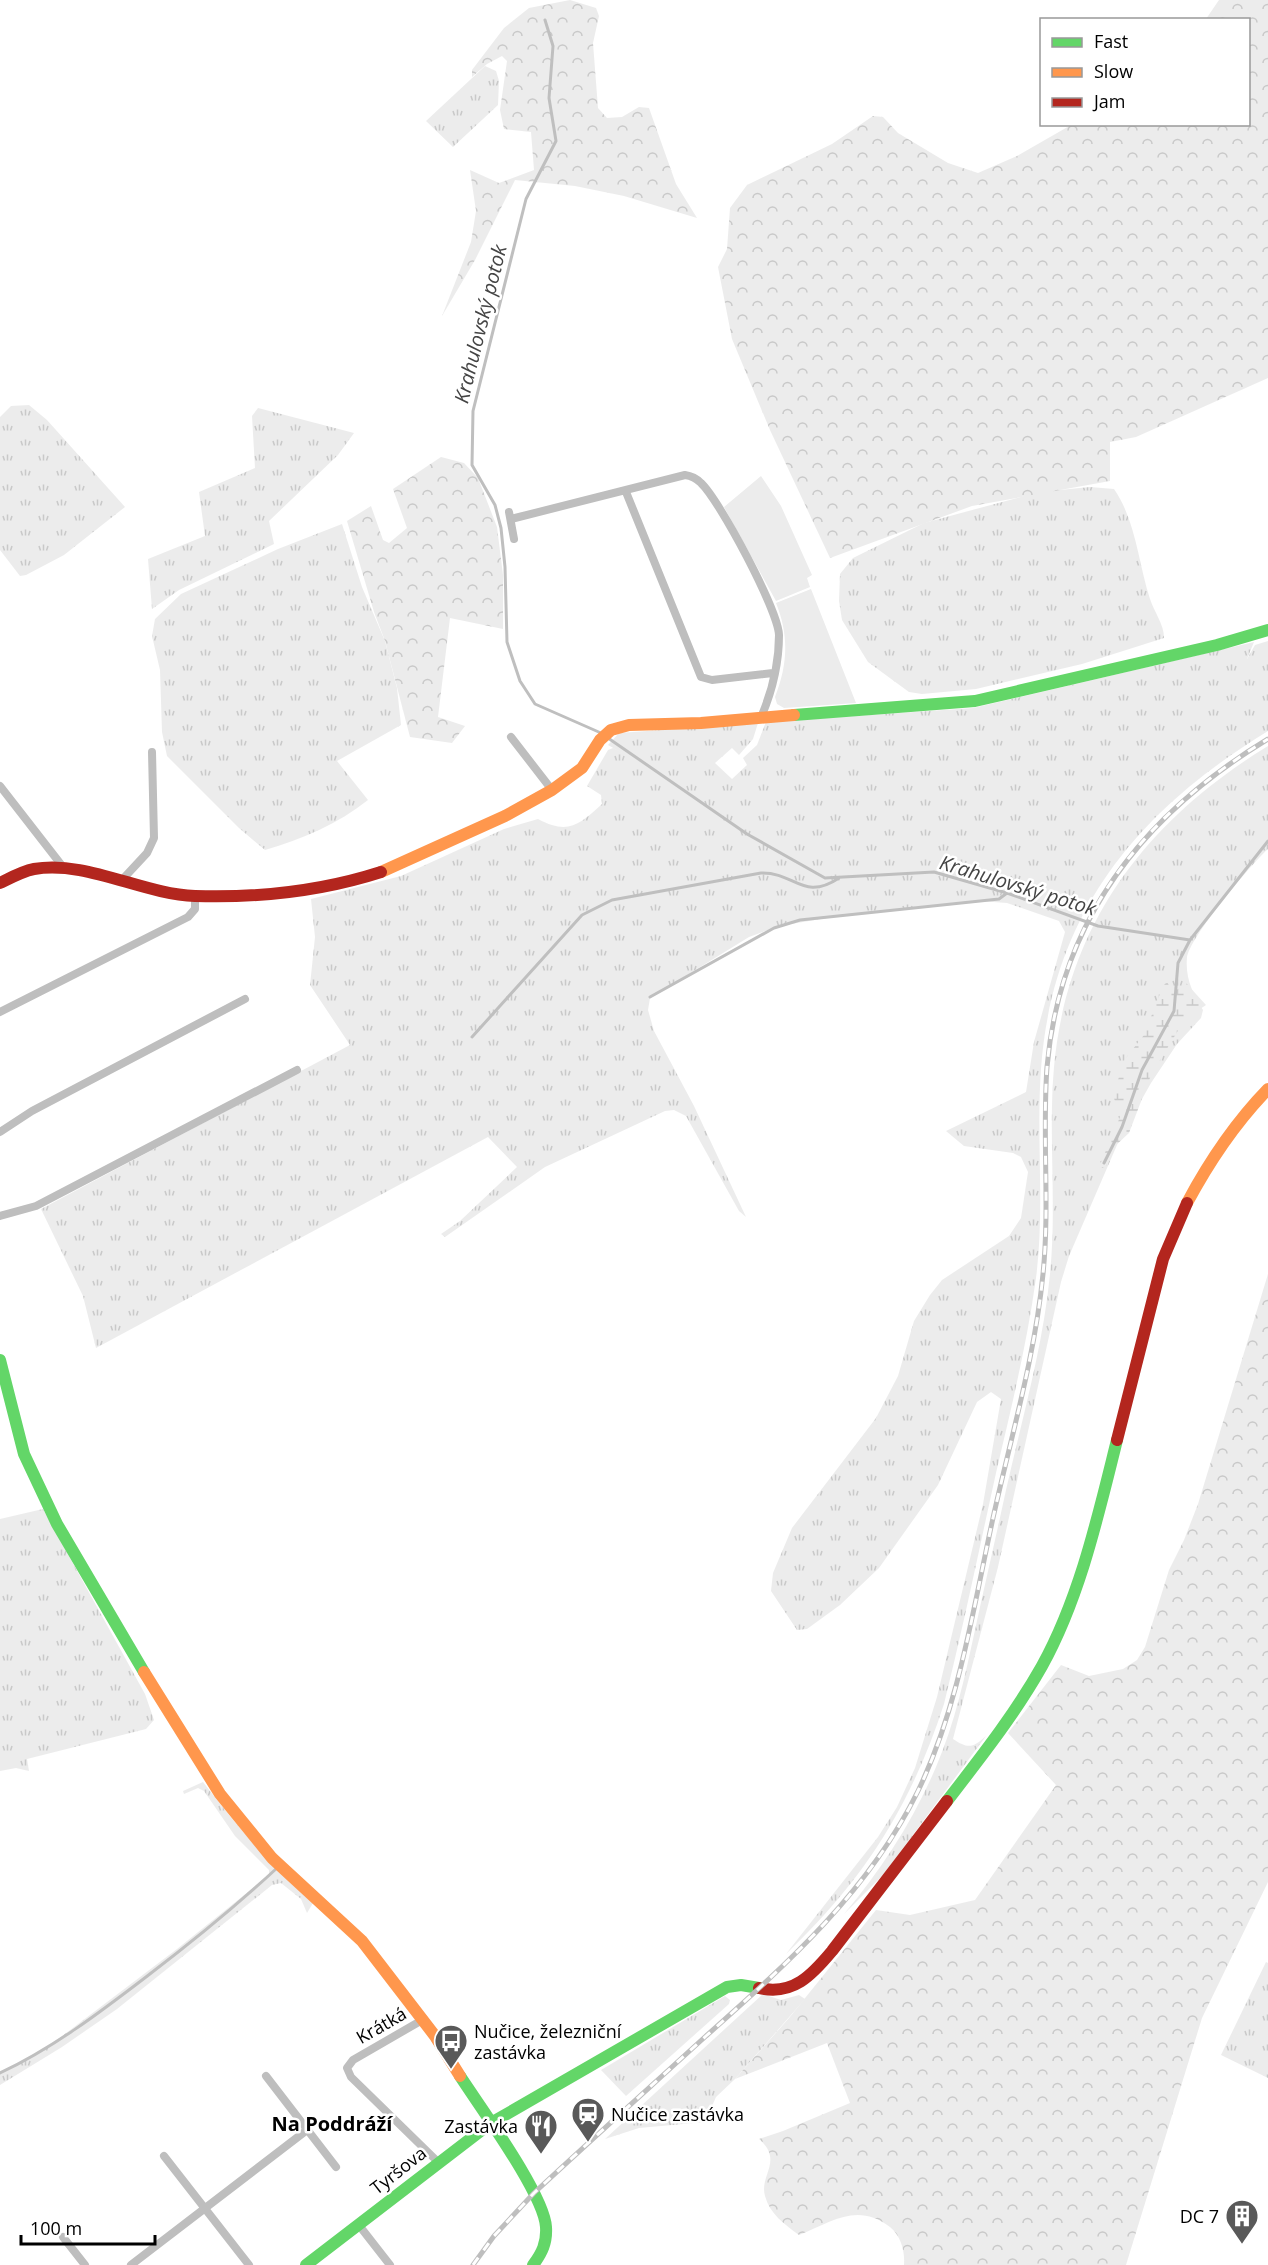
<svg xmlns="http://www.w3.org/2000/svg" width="1268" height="2265" viewBox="0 0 1268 2265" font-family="'Open Sans',sans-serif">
<defs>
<pattern id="grass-tufts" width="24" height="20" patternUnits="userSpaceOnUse" patternTransform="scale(1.5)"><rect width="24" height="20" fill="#ececec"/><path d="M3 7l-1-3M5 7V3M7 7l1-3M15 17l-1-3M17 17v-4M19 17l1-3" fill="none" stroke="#c9c9c9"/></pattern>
<pattern id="forest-crowns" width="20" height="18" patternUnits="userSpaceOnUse" patternTransform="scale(1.5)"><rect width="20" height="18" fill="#ececec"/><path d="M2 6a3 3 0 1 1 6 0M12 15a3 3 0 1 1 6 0" fill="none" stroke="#c9c9c9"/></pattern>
<pattern id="wetland-marsh" width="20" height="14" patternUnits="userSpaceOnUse" patternTransform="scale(1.5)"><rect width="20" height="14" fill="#ececec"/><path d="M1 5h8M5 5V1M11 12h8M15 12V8" fill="none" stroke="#c9c9c9"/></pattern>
</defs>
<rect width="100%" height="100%" fill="#fff"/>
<path fill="url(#grass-tufts)" d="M485,66L496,71L499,81L498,105L453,147L426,121Z
M29,405L47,420L125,507L64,555L26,575L20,576L0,550V417L11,406Z
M258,408L354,433L338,455L269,521L274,544L179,590L152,609L148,559L205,536L199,492L255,468L252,416Z
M1090,487L1114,489C1136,521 1138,562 1150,599C1154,612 1164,624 1164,638L1082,664L976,689L922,694L909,692L868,662L842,620L839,601L840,574L853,558L924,523L1039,492Z
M342,524L362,587L385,641L397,688L401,725L337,761L368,800C338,824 302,839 265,850L239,828L167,756L162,732L160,670L152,636L155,619L181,594L278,549Z
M1268,641V731C1139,810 1052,912 1041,1069C1036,1138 1045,1209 1036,1278C1027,1344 1011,1409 996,1473C979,1550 963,1628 944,1704C911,1806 863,1881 786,1954L878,1837L897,1807L915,1768L937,1697L983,1504L1001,1399L991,1392L977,1402L938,1485L879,1568L840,1605L807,1629L797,1630L771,1591L773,1573L792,1528L876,1418L898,1376L914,1321L930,1295L942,1280L1009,1236L1021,1218L1028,1172L1021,1157L1013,1153L964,1146L946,1131L1026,1092L1034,1042L1065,932L1059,921L1007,903L980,901L845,915L779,926L749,937L650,998L648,1010L654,1031L694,1106L746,1217L739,1211L686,1116L674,1110L665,1111L545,1167L445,1237L441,1234L460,1221L517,1167L488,1137L96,1348L83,1296L41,1209L350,1045L310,985L315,937L311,899L401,876L504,829L538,819C568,835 579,825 602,804L601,795L587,786L608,750L613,748L622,753L608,745L619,733L758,723L753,739L739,755L732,748L715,763L732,779L747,765L743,758L757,745L766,722L973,708L1254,642L1247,659L1255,645Z
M1268,746V849C1251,864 1189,938 1187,958C1185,977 1193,995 1203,1010L1201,1018L1177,1044L1151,1083L1120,1138L1069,1256L1061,1282L998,1567L953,1739C968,1749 973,1748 986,1736L884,1874L844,1914C882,1869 913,1821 936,1767C955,1723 965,1676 975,1630C985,1583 996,1537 1006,1490C1022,1419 1043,1347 1050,1274C1057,1205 1048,1136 1054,1067C1067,923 1147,820 1268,746Z
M43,1509L145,1694L154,1720L146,1729L27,1759L29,1771L16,1768L0,1771V1519Z
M203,1782C237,1826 271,1867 313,1903L307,1913L301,1899L281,1883L272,1885L117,2009L62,2047L0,2085V2074L53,2043L177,1949L269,1875V1870L235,1836L204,1791L198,1788L184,1794L183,1791Z
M1266,1962L1268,1963V2078L1221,2055Z
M763,1994L781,2000L799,1995L805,1999L735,2079L716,2097L705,2122L639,2128L605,2139Z
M725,1996L730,2000L729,2004L626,2096L601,2070Z"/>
<path fill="url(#forest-crowns)" d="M570,0L596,8L599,16L593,43L598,108L607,118L622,117L639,107L649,108L676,184L697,218L624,196L575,186L515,180L475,260L442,316L471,242L476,211L470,170L499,183L534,170L531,132L504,129L500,110L507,61L502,56L487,64L472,77V70L504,28L529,8Z
M1219,0H1268V378L1136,437L1110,442V481L972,506L830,558L770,430L732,339L718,267L727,249L730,208L747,185L832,144L873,116L883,117L898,133L948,163L978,173L1017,156L1071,125L1248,124V20L1206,19Z
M441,457L464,463L478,478L497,527L503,575V629L450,618L438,717L465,726L452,743L410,737L385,641L374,612L347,521L371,506L383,540L389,543L407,528L393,489Z
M1268,1274V1882L1202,2018L1126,2265H904C905,2251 901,2236 890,2227C857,2202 832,2222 799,2235C784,2224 770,2214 765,2196C759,2175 784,2161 759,2139L783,2131L850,2103L827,2043L735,2079L789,2018L876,1910L910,1915L975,1900L1056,1785L1008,1733L1061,1665L1089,1676L1123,1669L1137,1660L1145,1647L1169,1570L1184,1540L1198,1504Z"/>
<path fill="url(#wetland-marsh)" d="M1167,982L1174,992L1186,983L1206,1005L1185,1019L1151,1075L1129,1133L1114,1147L1105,1168L1099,1167L1120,1117L1113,1095L1125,1059L1144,1035L1163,986Z"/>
<path fill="#ececec" d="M761,476L781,506L812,575L807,578L810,587L776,601L724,507Z
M811,589L856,703L784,708L777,704L775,697C788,664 789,635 776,603Z"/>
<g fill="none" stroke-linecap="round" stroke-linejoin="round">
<path stroke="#bfbfbf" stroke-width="3" d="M545,20L553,46L549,98L556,141L526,199L473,411L472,465L495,505L501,528L505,567L507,642L520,681L535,704L601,733
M608,738L747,834L825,878L934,872L1007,893L1098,926L1190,940L1268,841
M650,997L774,928L800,920L999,899L1007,893
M472,1037L582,915L612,900L761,873C795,872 803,902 839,878
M1104,1163L1122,1127L1142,1070L1174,1011L1178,963L1190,940
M0,2073C53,2048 99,2013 146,1977C192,1942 235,1907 277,1868"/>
<path stroke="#bebebe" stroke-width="8" d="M626,492L701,677L712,680L773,673
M509,512L514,539
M511,519L685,475C692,476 696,478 701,483C720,501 778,610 779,635C779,662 772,691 762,715
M511,737L552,790
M0,786L63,867
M121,881L147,853L154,838L152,752
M0,1012L188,917L195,909V896
M0,1132L32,1111L245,999
M0,1216L36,1206L297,1070
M424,2019L353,2060L347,2068L351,2077L438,2162
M266,2076L336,2167
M164,2156L249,2265
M358,2224L390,2265
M63,2237L85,2265
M131,2265L307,2130"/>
<path stroke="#63d668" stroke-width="12" d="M794,715L975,701L1217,645L1268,630
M0,1360L24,1454L57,1524L144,1672
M947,1801C981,1757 1015,1714 1042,1666C1080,1597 1098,1516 1117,1440
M460,2076C480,2107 544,2194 546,2227C547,2243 542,2253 533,2265
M306,2265L491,2123L727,1987L741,1985L759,1988"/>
<path stroke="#ff974d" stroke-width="12" d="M381,872L505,816L552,790L582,768L600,740L611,730L629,725L701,723L794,715
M1187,1203C1210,1160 1234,1124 1268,1089
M144,1672L220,1794L272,1858L362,1941L435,2036L460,2076"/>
<path stroke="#b3261e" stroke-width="12" d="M0,883C10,878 23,871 34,869C86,860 142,894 195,896C257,898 322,891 381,872
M1117,1440L1163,1259L1187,1203
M759,1988C793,1996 812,1975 832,1951L947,1801"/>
<g stroke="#bebebe" stroke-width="5">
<path id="rail" d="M473,2265L494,2236L534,2193C591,2140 649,2088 706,2036C788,1963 869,1891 918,1791C959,1706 973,1609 993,1518C1011,1437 1035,1356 1043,1274C1050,1205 1042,1136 1047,1067C1060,918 1144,814 1268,739"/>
</g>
<use href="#rail" stroke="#fff" stroke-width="3" stroke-dasharray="9" stroke-linecap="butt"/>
</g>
<defs>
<g id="bus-pin" transform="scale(1.725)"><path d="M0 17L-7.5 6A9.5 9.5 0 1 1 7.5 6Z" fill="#595959" stroke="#fff"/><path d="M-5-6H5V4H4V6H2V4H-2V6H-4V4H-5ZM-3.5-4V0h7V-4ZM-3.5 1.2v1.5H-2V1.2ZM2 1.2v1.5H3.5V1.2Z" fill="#fff"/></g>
<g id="station-pin" transform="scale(1.725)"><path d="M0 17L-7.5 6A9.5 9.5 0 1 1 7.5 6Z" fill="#595959" stroke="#fff"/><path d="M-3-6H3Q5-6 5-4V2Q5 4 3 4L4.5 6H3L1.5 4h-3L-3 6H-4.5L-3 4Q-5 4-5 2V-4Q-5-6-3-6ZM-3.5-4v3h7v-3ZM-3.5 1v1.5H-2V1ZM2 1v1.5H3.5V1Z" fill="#fff"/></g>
<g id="restaurant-pin" transform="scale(1.725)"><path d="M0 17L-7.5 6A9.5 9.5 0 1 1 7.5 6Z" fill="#595959" stroke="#fff"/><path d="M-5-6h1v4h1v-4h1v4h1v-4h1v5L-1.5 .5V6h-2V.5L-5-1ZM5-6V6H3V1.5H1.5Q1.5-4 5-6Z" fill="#fff"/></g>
<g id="building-pin" transform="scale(1.725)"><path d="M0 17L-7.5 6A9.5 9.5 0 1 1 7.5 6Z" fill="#595959" stroke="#fff"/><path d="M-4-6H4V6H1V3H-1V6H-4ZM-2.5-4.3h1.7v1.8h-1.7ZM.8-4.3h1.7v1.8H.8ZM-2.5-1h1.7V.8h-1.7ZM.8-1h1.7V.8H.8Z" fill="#fff"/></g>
</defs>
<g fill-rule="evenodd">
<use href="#bus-pin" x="451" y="2041"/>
<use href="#station-pin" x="588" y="2114"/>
<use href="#restaurant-pin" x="541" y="2126"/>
<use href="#building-pin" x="1242" y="2216"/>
</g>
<g text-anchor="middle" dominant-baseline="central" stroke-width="5" stroke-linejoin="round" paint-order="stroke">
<g font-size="18" fill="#000" stroke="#fff">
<text transform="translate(381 2025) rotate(-30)">Krátká</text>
<text transform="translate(398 2170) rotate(-38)">Tyršova</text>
</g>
<g font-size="18" fill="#000" stroke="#fff" text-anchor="start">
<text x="474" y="2031">Nučice, železniční<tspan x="474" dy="21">zastávka</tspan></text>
<text x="611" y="2114">Nučice zastávka</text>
<text x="518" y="2126" text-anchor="end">Zastávka</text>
<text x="1219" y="2216" text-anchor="end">DC 7</text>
</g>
<g font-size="20" font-style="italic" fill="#444" stroke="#fff">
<text transform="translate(480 324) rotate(-76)">Krahulovský potok</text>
<text transform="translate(1018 885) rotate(17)">Krahulovský potok</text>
</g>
<g font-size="20" font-weight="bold" fill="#000" stroke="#fff">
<text x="332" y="2123">Na Poddráží</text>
</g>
</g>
<rect x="1040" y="18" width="210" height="108" fill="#ffffff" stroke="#999999" stroke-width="1.5"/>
<rect x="1052" y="38" width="30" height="9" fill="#63d668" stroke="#999999" stroke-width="1.5"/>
<text x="1094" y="48" font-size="18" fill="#000000">Fast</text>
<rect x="1052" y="68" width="30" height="9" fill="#ff974d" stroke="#999999" stroke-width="1.5"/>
<text x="1094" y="78" font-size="18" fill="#000000">Slow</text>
<rect x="1052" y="98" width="30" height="9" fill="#b3261e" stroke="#999999" stroke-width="1.5"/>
<text x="1094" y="108" font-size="18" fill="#000000">Jam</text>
<path d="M21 2235v9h134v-9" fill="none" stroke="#000000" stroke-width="3"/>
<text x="30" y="2235" font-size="18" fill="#000000" stroke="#ffffff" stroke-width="4.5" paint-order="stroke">100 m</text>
</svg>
